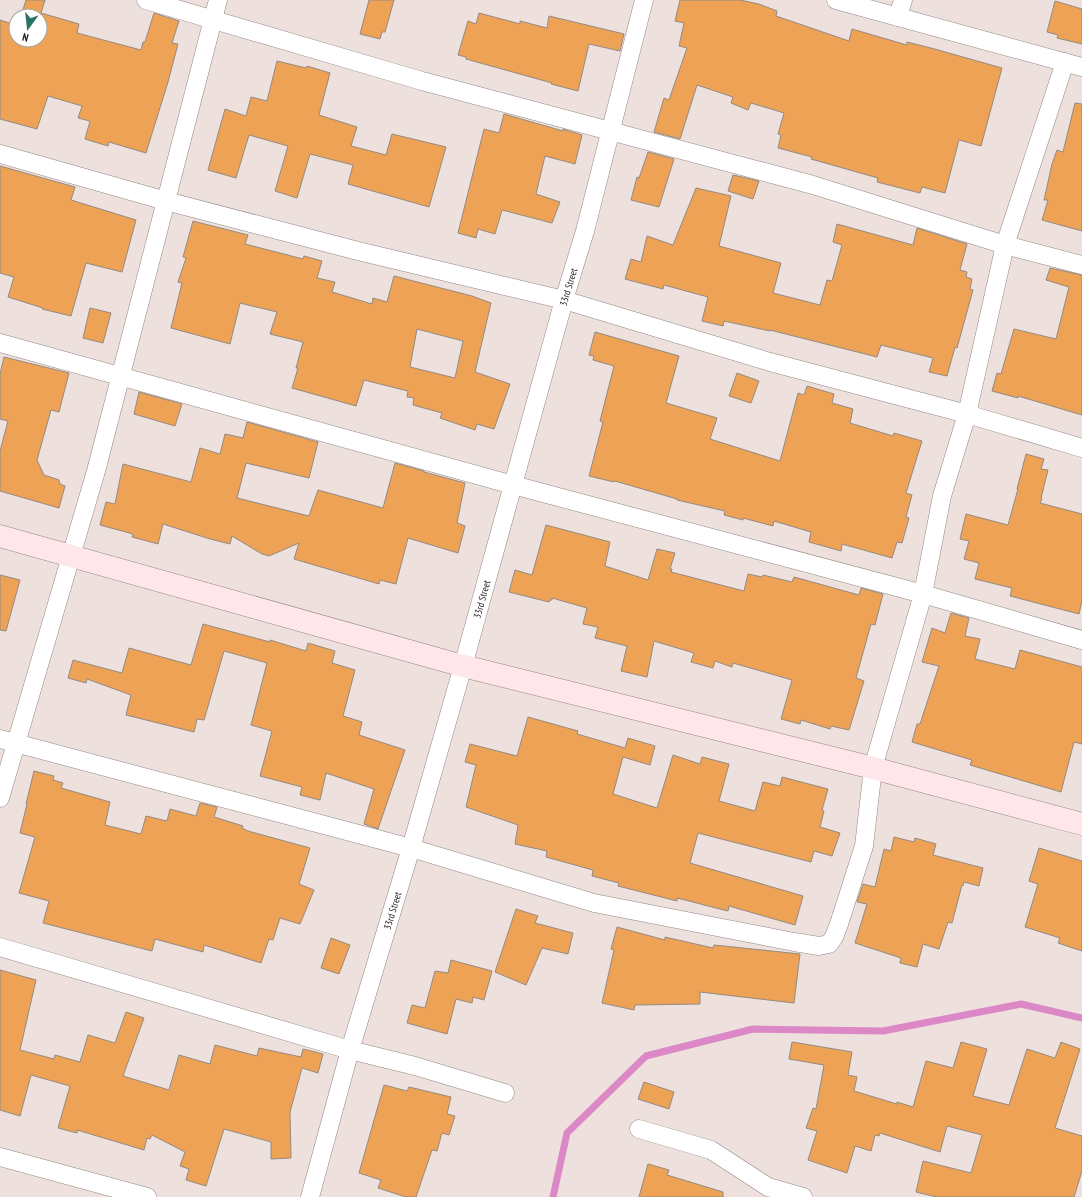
<svg xmlns="http://www.w3.org/2000/svg" width="1082" height="1197" viewBox="0 0 1082 1197" font-family="'PT Sans Narrow',sans-serif">
<rect width="100%" height="100%" fill="#eee0dd"/>
<g fill="none" stroke-linecap="round" stroke-linejoin="round">
<path stroke="#dc88c6" stroke-width="7" d="M553,1197L567,1133L646,1056L753,1029L883,1031L1021,1004L1082,1018"/>
</g>
<path fill="#eea255" stroke="#938a82" fill-rule="evenodd" d="M26,0H45L41,13L79,24L77,33L141,50L143,42H145L154,13L179,21L172,43L178,44L168,82L146,153L109,142L108,146L85,139L90,121L78,118L82,106L48,96L37,129L0,119V20L16,25V40H40V16H21Z
M369,0H394L385,32H382L380,39L360,34Z
M680,0H740L759,4L777,11L776,16L849,41L852,29L907,45V42L931,48L1002,68L981,146L959,140L945,193L922,187L920,193L877,182L878,178L811,159L812,157L778,148L781,135L778,134L784,113L751,103L748,110L731,103L733,97L697,85L680,139L654,132L664,98L669,100L687,48L679,46L684,23L675,21Z
M1055,1L1082,9V44L1057,38L1058,35L1047,32Z
M479,13L520,24V21L547,28L549,16L624,34L620,51L589,44L578,91L551,84L552,83L466,59V57L458,55L468,21L476,24Z
M277,61L306,68L307,66L330,73L319,115L357,127L351,146L386,155L392,134L446,147L429,207L348,184L353,165L310,154L297,198L275,191L288,146L249,135L236,178L208,170L225,109L246,116L251,97L267,101Z
M1075,103L1082,104V231L1042,220L1048,200H1044L1052,164L1057,150L1063,152Z
M504,114L563,131V129L582,135L575,164L545,156L536,194L560,202L552,223L502,210L495,234L478,229L476,238L458,233L484,129L499,133Z
M648,152L674,159L659,207L631,200L637,177L639,178Z
M0,166L75,187L71,200L136,220L122,272L86,263L71,316L42,309L43,308L8,297L14,277L0,273Z
M733,175L759,181L753,199L728,191Z
M696,188L731,196L719,246L781,263L773,293L820,305L827,280L832,281L842,245L833,242L837,224L913,245L917,228L967,244L960,270L967,272L966,277L972,279L970,289L973,290L957,348L955,347L947,376L929,372L933,358L881,345L877,357L770,330V331L724,321L723,326L702,321L708,297L664,285L663,289L625,279L631,259L641,262L647,236L673,245Z
M193,221L248,235L245,244L303,259L304,256L322,261L317,278L335,282L332,292L372,304L373,298L387,302L394,276L472,296L491,303L475,372L510,384L494,429L477,424L475,430L440,418L442,413L413,405L414,398L407,397L408,391L364,380L356,406L292,388L298,368H296L303,342L270,334L277,312L240,303L230,344L171,328L182,283L178,282L186,258L183,257ZM417,329L463,341L455,378L410,367Z
M1050,268L1082,275V415L1018,396V398L992,391L997,373L1001,374L1014,329L1056,339L1069,287L1046,280Z
M90,308L111,313L103,343L83,338Z
M595,332L679,356L666,403L717,418L710,439L780,461L798,393L804,395L807,386L834,394L832,403L853,409L850,423L893,436L894,433L922,441L906,493L912,495L906,517L909,518L902,543L897,542L892,558L842,544L841,551L809,542L811,532L774,521L773,526L743,518V520L724,515L725,511L677,500V499L615,481L614,482L589,476L603,422L600,421L614,366L593,360L594,356L589,355Z
M4,357L69,373L59,412L51,410L37,460L44,475L59,480L60,484L65,486L59,508L0,491V451L8,421L0,419V374Z
M737,373L759,381L751,403L729,396Z
M139,392L182,404L175,426L134,414Z
M247,422L318,442L309,478L246,463L237,498L309,516L318,490L383,508L395,463L424,471V472L465,483L457,523L465,526L458,553L408,538L396,584L380,580L379,584L294,559L299,543L269,556L262,554L232,536L230,544L210,539L163,524L158,544L132,537L133,534L100,525L106,502L115,504L123,464L191,482L200,448L220,454L225,434L243,438Z
M1026,454L1044,459L1041,469L1048,470L1041,498L1042,499L1040,503L1082,514V601L1079,614L1010,596L1012,588L975,579L979,563L964,559L969,541L960,539L966,514L1008,525L1018,489H1017Z
M546,525L610,542L605,566L648,580L657,549L675,553L670,569H672L671,572L744,591L748,574L762,577L763,575L792,582L794,577L859,595L861,588L883,594L875,625L871,624L856,678L864,681L849,730L831,726L830,729L801,720L800,724L781,719L792,680L733,663L732,667L715,661L713,668L691,662L694,653L654,641L647,677L621,671L627,646L595,638L598,627L583,624L587,608L552,598V600H550L549,602L509,592L515,570L532,575Z
M0,575L20,580L6,631L0,630Z
M951,613L969,618L965,636L980,639L975,659L1015,669L1020,650L1082,667V744L1074,742L1061,792L970,765L972,760L912,742L917,724H920L939,666L922,662L932,628L945,633Z
M203,624L270,642V640L306,651L308,643L335,651L332,663L355,670L343,716L362,722L359,735L405,750L378,829L364,824L374,789L326,773L320,800L300,795L302,787L260,776L272,731L251,725L267,663L224,651L204,720L197,719L194,732L126,715L131,695L87,679L86,683L68,678L73,660L122,673L129,648L191,665Z
M528,717L578,731L577,734L625,748L628,738L655,746L650,765L623,757L613,794L657,808L673,755L700,764L702,757L729,764L719,801L755,811L763,782L780,786L782,777L828,789L822,810L824,811L820,827L840,833L832,856L814,851L811,862L698,833L690,863L803,896L795,925L729,906L728,911L677,898V901L618,886L619,883L592,876L593,870L546,857L547,851L515,844L518,825L466,807L476,765L465,762L470,744L517,756Z
M34,771L54,776L53,780L63,783L61,788L110,802L105,825L141,834L146,816L167,821L170,809L196,816L200,803L217,807L214,817L243,826L242,828L248,831L310,848L299,884L314,890L300,924L280,918L273,940L269,939L261,963L204,945L203,952L155,939L152,951L43,923L49,901L19,893L35,837L20,833L27,804H26Z
M894,837L914,842L915,838L936,844L933,855L983,868L979,886L964,882L963,886L962,885L952,923L948,922L939,949L923,944L917,967L900,963L901,958L855,943L867,904L857,902L863,884L875,887L884,849L891,851Z
M1039,848L1082,861V951L1058,943L1060,938L1025,927L1038,884L1029,881Z
M516,909L538,916L535,923L573,933L568,954L542,948L526,985L495,972Z
M617,927L665,940V937L713,948L714,945L800,954L794,1003L700,992V1004L635,1005L634,1010L602,1003L614,950L611,949Z
M331,938L350,945L339,974L321,968Z
M451,960L492,971L484,1000L473,997L472,1003L456,999L447,1034L407,1023L412,1005L425,1008L435,971L448,973Z
M0,970L36,980L20,1050L54,1059L55,1055L80,1062L88,1035L115,1043L126,1012L144,1018L123,1076L169,1090L179,1055L210,1064L215,1045L257,1056L259,1048L301,1057L303,1049L323,1054L318,1073L302,1068L290,1112L291,1158L271,1159V1142L224,1129L206,1186L186,1180L189,1169L180,1166L185,1152L152,1135L150,1139L147,1138L144,1150L77,1130V1133L58,1128L70,1086L31,1075L20,1116L0,1110Z
M792,1042L852,1052L848,1075L857,1077L854,1091L897,1104V1102L913,1107L926,1061L953,1068L961,1042L987,1049L973,1096L1009,1105L1027,1049L1055,1058L1061,1042L1080,1049L1055,1128L1082,1136V1171L1074,1197H937L916,1192L923,1161L971,1173L982,1135L947,1126L940,1152L880,1133L879,1136L875,1135L871,1151L855,1146L847,1173L808,1160L817,1131L806,1128L813,1108L816,1109L824,1065L789,1059Z
M644,1082L674,1092L669,1109L638,1099Z
M384,1085L407,1091L409,1087L451,1097L447,1114L455,1116L449,1135L442,1133L437,1151L432,1150L416,1197H406L378,1188L381,1180L359,1173Z
M648,1164L669,1170L667,1175L723,1192V1197H639Z"/>
<g fill="none" stroke-linecap="round" stroke-linejoin="round">
<g stroke="#938783" stroke-width="19">
<g id="street">
<path d="M146,0L422,81L813,185L1005,245L1082,265"/>
<path d="M836,0L1082,67"/>
<path d="M898,17L903,0"/>
<path d="M0,154L166,201L358,251L564,300L770,362L967,414L1082,448"/>
<path d="M0,343L513,485L923,594L1082,640"/>
<path d="M0,739L411,848L594,903L794,942L819,946L829,944L834,937L839,924L864,846L873,768L923,594L942,496L967,414L1005,245L1065,62"/>
<path d="M0,798L96,471L218,0"/>
<path d="M0,947L350,1050L415,1066L505,1093"/>
<path d="M639,1129L711,1150L768,1187L803,1197"/>
<path d="M0,1157L147,1197"/>
<path id="s1" d="M310,1197L350,1050L411,848L463,666L564,300L585,231L644,0"/>
</g>
</g>
<g stroke="#938783" stroke-width="23">
<path id="secondary" d="M0,536L463,666L873,768L1082,824"/>
</g>
<use href="#street" stroke="#fff" stroke-width="18"/>
<use href="#secondary" stroke="#fee6eb" stroke-width="22"/>
</g>
<g text-anchor="middle" dominant-baseline="central" stroke-width="3" stroke-linejoin="round" paint-order="stroke">
<g font-size="10" fill="#221d1c" stroke="#fff">
<text stroke="none"><textPath href="#s1" startOffset="946">33rd Street</textPath></text>
<text stroke="none"><textPath href="#s1" startOffset="622">33rd Street</textPath></text>
<text stroke="none"><textPath href="#s1" startOffset="298">33rd Street</textPath></text>
</g>
</g>
<g transform="translate(28 28) rotate(195)"><circle r="19" fill="#ffffff" stroke="#a7a5a4"/>
<path d="M0-3L7 15L0 10L-7 15Z" fill="#2c7165"/>
<text y="-6" font-size="11" font-weight="bold" text-anchor="middle" fill="#221d1c">N</text>
</g>
</svg>
